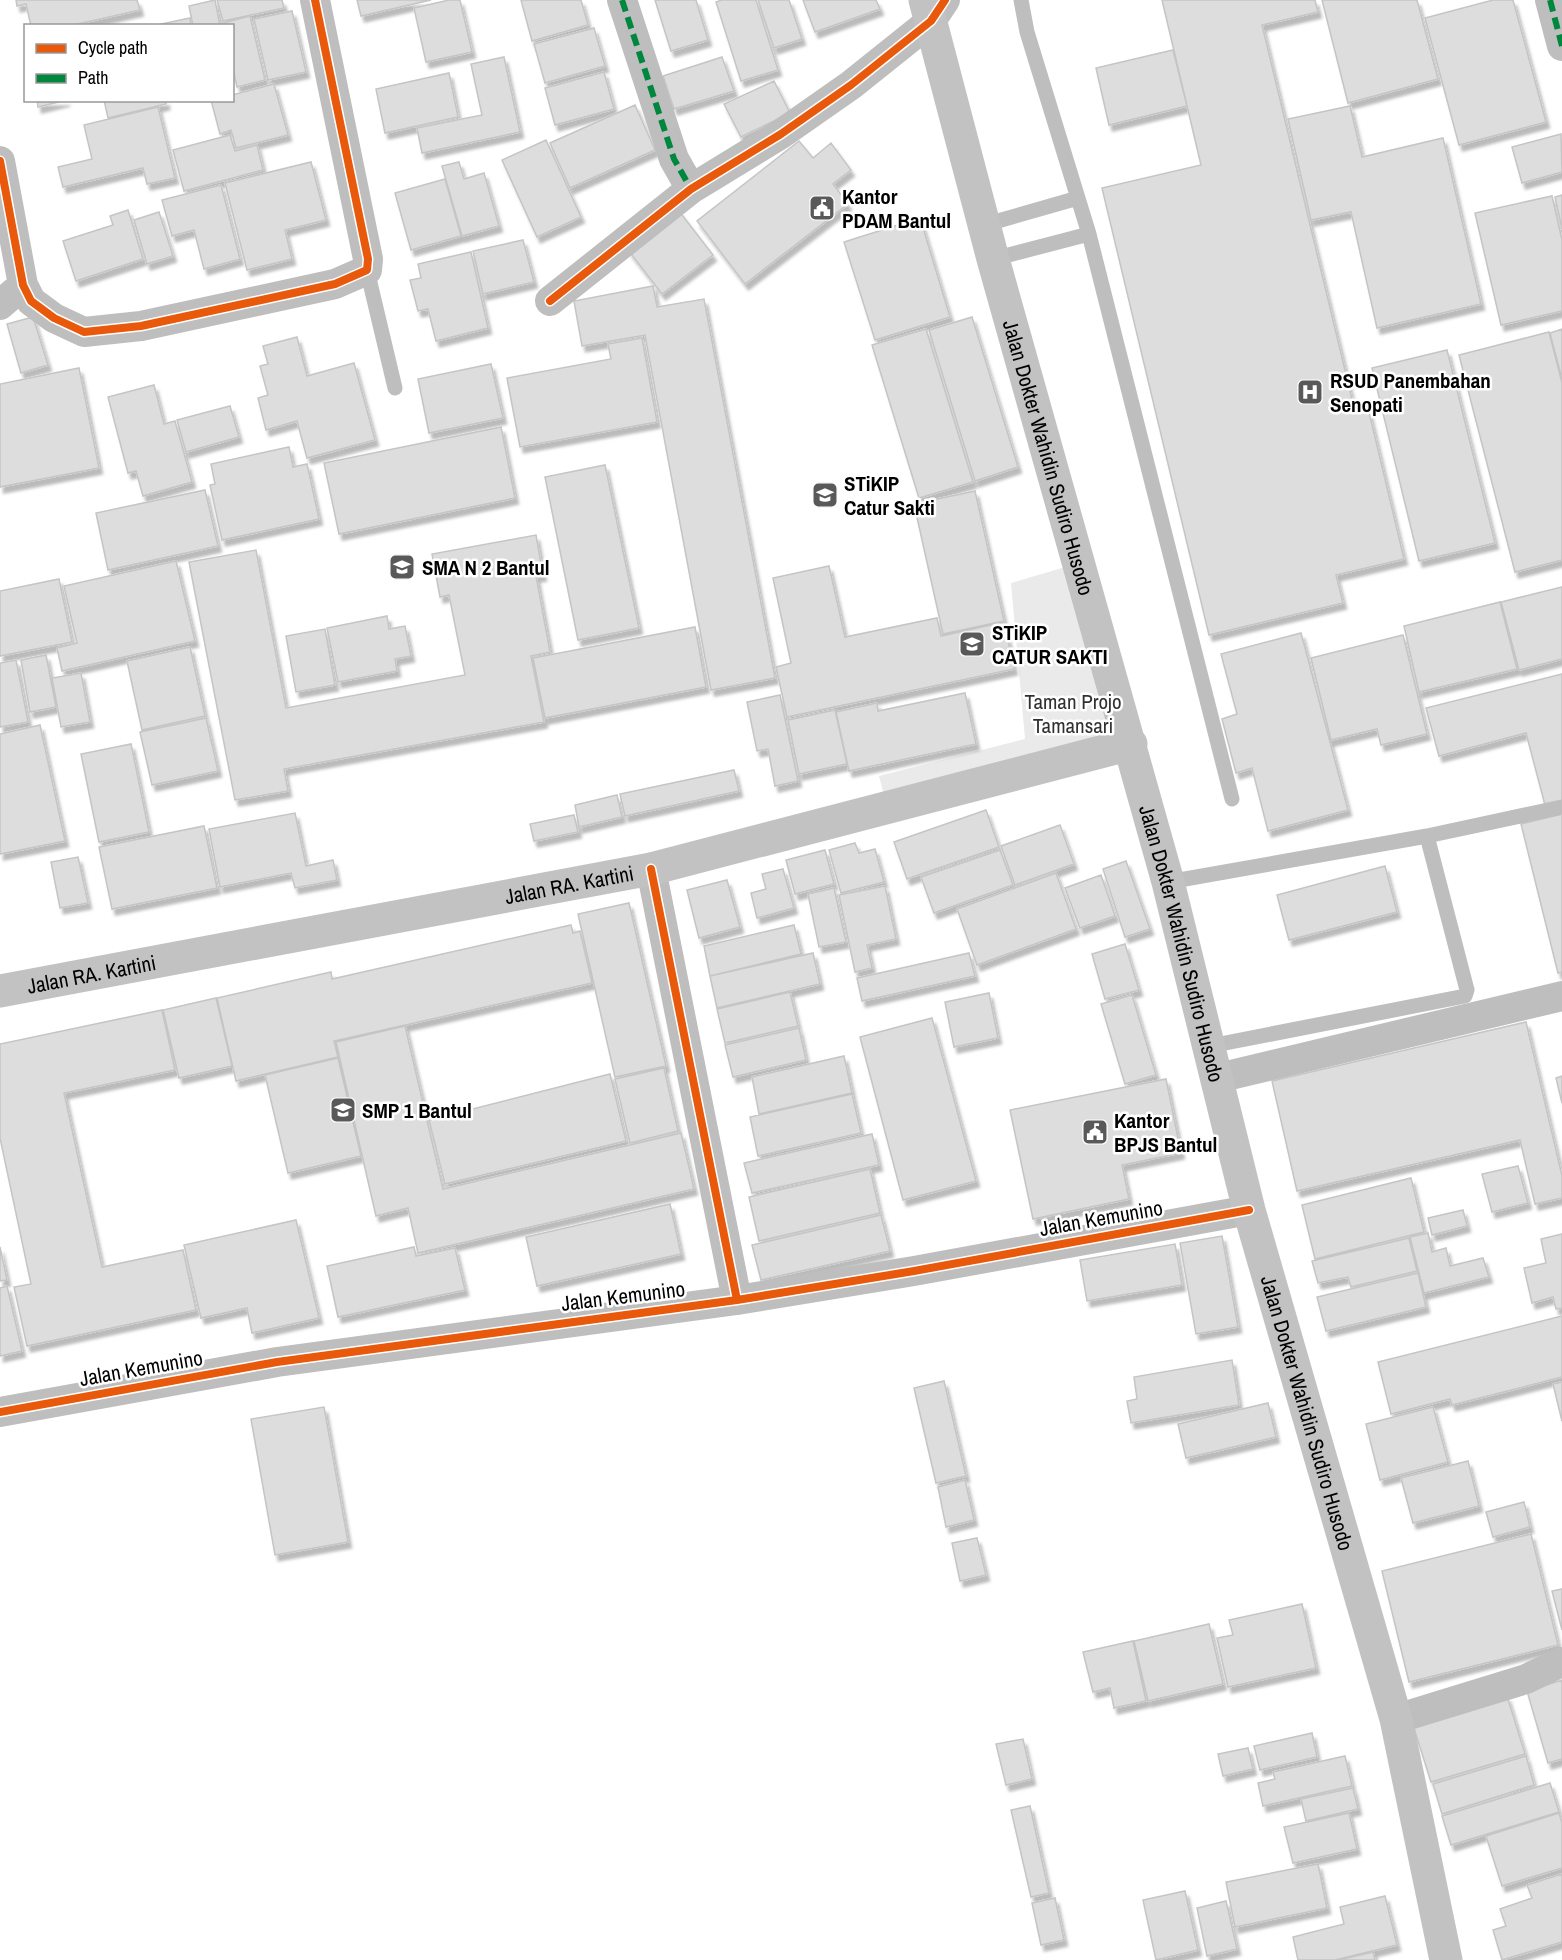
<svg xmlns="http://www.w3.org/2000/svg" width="1562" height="1960" viewBox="0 0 1562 1960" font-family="'Archivo Narrow',sans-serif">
<defs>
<filter id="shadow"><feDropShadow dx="3.5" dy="6" stdDeviation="1.5" flood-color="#0004"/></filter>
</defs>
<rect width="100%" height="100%" fill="#fff"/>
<path fill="#eaeaea" d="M1086,561L1135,749L891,822L879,776L1025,739L1011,583Z"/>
<path fill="#ddd" stroke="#c5c5c5" stroke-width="1.5" filter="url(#shadow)" d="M16,0H137L140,10L69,26H31L26,4L17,6Z
M215,0L220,26H193L189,6Z
M217,0H282L284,8L223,21Z
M357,0H431L361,16Z
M449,0H460L472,52L426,62L414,8Z
M521,0H581L588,25L532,41Z
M655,0H696L708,40L671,51Z
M722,0H756L778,70L741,81L716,2Z
M758,0H789L802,39L774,48Z
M803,0H876L880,9L815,32Z
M1162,0H1315L1318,12L1262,25L1355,412L1368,408L1404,559L1336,575L1343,603L1209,635L1102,188L1201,165Z
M1322,0H1417L1438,79L1348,103Z
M1493,0H1513L1546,122L1459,145L1425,18Z
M292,11L306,72L268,80L254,19Z
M250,16L265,80L237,87L232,65V26H224L223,23Z
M190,18L191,26H161V24Z
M594,28L605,66L545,83L534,44Z
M1173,50L1187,106L1109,125L1096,68Z
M504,57L520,132L422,153L417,128L482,115L471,64Z
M722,57L734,91L674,109L663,76Z
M604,72L614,109L555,125L545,88Z
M449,73L458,117L385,133L376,89Z
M774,81L790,113L741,137L724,104Z
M274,84L288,135L236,148L231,130L220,134L211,100H232V95Z
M37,100H67L38,107Z
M104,100H166V104L108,118Z
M635,105L655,150L570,188L550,143Z
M1350,106L1362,157L1443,138L1481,304L1377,328L1351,212L1311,220L1288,119Z
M158,107L175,178L147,184L143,168L63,187L58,167L92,159L84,125Z
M1561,134L1562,172L1522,183L1512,147Z
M230,135L235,151L257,145L263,170L184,191L173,150Z
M546,140L581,217L537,237L502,160Z
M799,141L813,158L831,143L851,170L833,184L848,204L745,284L697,221Z
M311,162L326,220L285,230L292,259L247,270L225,183Z
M459,162L464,179L484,173L499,226L462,236L442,166Z
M445,179L461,236L411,250L395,193Z
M221,185L240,259L204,269L194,230L172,236L162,200Z
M1562,195V229L1555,197Z
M1552,196L1562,240V311L1501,325L1475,213Z
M128,210L143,259L76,281L63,241L113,225L110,216Z
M679,211L713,255L662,294L628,250Z
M159,212L173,256L147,264L134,220Z
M920,218L950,317L875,340L844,242Z
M523,240L534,282L483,294L473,251Z
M471,252L488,328L436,341L428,309L418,311L410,280L421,278L418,264Z
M653,286L657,307L704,299L775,678L711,690L645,335L582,346L574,301Z
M33,317L48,365L21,373L7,324Z
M972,317L1018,467L975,481L929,330Z
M926,329L973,482L919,498L872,345Z
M1562,329V379L1550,333Z
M1549,332L1562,383V560L1515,572L1459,355Z
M297,337L307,376L354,363L375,440L307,458L297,421L266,430L258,398L268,395L260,366L268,364L263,346Z
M642,338L657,422L520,447L507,378L611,359L608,344Z
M1447,350L1495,543L1419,561L1372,368Z
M491,364L503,418L429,433L418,379Z
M79,368L99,468L0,487V384Z
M154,385L164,424L175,421L192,482L143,496L136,471L128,473L108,397Z
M230,406L239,437L186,452L177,420Z
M501,427L515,498L339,534L324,463Z
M289,447L293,467L307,464L319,519L222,540L210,485L215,484L211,464Z
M605,465L639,628L578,640L545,477Z
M205,490L218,546L108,570L96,513Z
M975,491L1004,621L943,634L914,504Z
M536,535L543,575L536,576L550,652L531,656L544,722L284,769L288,791L235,800L189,562L256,550L286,708L465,675L449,595L440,597L432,554Z
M176,561L195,641L62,671L57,648L77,643L64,586Z
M829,566L845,637L937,618L941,636L1004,622L1014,669L787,717L776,667L791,663L773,578Z
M59,579L72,642L0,656V591Z
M1562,587V659L1519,670L1501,602Z
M1500,602L1517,669L1419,692L1404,626Z
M387,616L389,629L405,626L411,656L395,659L397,671L338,682L327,628Z
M695,627L706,687L545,718L533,658Z
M325,629L335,685L296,692L286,636Z
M1301,633L1348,810L1268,831L1252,768L1236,773L1222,719L1237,714L1221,654Z
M1403,635L1427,734L1381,745L1377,729L1331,740L1311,658Z
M190,647L205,716L142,730L127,661Z
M46,655L56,707L30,712L21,660Z
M16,660L28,722L0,727V663Z
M81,673L90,722L61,727L52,678Z
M1562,674V801L1545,805L1526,733L1439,756L1426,708Z
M965,693L976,744L849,771L836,712L877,703L878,711Z
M780,695L798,781L775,786L768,749L757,751L747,702Z
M835,710L847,764L799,774L788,720Z
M206,718L218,771L152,785L140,732Z
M40,725L65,841L0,854V734Z
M131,744L149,832L99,842L81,754Z
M734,770L739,791L625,816L620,794Z
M617,795L622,817L579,827L575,805Z
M986,810L999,847L907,879L894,842Z
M295,813L306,866L333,860L337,880L295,888L291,873L220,887L209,829Z
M1562,814V972L1558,973L1521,824Z
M574,815L578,832L534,841L530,824Z
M1060,825L1074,864L1015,885L1001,846Z
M204,826L217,888L112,909L99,847Z
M855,843L859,853L875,849L884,882L841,893L829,850Z
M825,850L834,884L795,894L786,860Z
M1000,850L1013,885L934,913L921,877Z
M78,857L88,903L60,908L51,862Z
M1126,861L1150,929L1125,937L1103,869Z
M1385,866L1397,912L1289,940L1277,895Z
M783,869L794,908L757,918L751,893L766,889L762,874Z
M1056,873L1076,929L977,965L957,909Z
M1101,875L1115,916L1080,928L1065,888Z
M727,880L740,927L699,938L687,890Z
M885,886L896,939L867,945L872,968L855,972L839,895Z
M834,888L846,942L819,947L808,894Z
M629,903L666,1066L615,1077L578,914Z
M571,925L573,933L580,931L592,983L334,1041L338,1057L236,1081L217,998L331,972L332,979Z
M794,925L801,954L710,976L704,946Z
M1125,944L1139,990L1105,999L1092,954Z
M813,953L820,984L717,1008L710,976Z
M969,953L975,976L862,1001L857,978Z
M790,992L798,1026L725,1043L717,1009Z
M989,993L998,1038L954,1047L945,1002Z
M1132,995L1156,1075L1125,1084L1101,1004Z
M216,998L232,1066L179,1078L163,1010Z
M162,1010L175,1070L64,1093L102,1267L183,1250L196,1310L27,1346L14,1287L31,1284L0,1138V1044Z
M932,1018L976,1181L903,1200L860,1037Z
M1526,1022L1562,1176V1198L1535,1204L1520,1140L1297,1191L1272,1081Z
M405,1026L443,1189L681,1133L694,1189L418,1253L408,1208L376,1216L336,1042Z
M799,1028L806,1060L733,1077L725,1045Z
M844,1056L852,1093L759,1114L752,1077Z
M338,1058L361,1156L288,1173L265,1075Z
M664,1068L678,1131L630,1143L615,1079Z
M610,1074L626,1141L445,1184L429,1120Z
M1562,1076V1103L1556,1078Z
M1166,1079L1181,1153L1122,1165L1129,1199L1033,1219L1010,1110Z
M852,1094L861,1133L758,1156L750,1117Z
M872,1134L879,1165L752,1193L744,1163Z
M1518,1166L1528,1203L1492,1212L1482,1174Z
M870,1169L880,1213L759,1241L749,1197Z
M1411,1178L1424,1232L1315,1259L1302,1205Z
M670,1204L681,1254L537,1286L526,1237Z
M1463,1210L1467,1226L1432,1235L1428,1218Z
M881,1215L890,1251L761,1280L752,1245Z
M296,1220L319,1318L252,1333L247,1308L201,1318L184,1245Z
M1428,1233L1432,1252L1446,1248L1450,1266L1483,1258L1489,1277L1424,1293L1410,1237Z
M1562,1234V1308L1556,1309L1553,1297L1532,1303L1524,1268L1546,1263L1541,1239Z
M1222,1236L1238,1327L1196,1334L1180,1243Z
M1409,1238L1417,1271L1351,1287L1348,1277L1318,1283L1312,1261Z
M1175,1244L1182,1285L1087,1301L1080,1260Z
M0,1247L7,1280L0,1281Z
M414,1247L416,1256L455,1248L465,1290L338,1317L327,1266Z
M1418,1273L1426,1307L1326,1331L1317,1297Z
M7,1286L22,1351L0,1356V1288Z
M1562,1316V1377L1452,1405L1450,1399L1391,1414L1378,1362Z
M1232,1360L1239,1405L1131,1423L1127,1401L1137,1399L1134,1377Z
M944,1381L966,1476L936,1483L914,1388Z
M1562,1382V1421L1553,1384Z
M1268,1403L1276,1437L1186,1458L1178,1424Z
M324,1407L348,1542L275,1555L251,1419Z
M1433,1407L1448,1462L1380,1480L1366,1424Z
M1468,1461L1479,1506L1413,1523L1401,1478Z
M965,1480L974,1520L946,1527L938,1487Z
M1524,1502L1530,1527L1493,1537L1486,1512Z
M1531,1534L1558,1645L1409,1682L1382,1571Z
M977,1538L986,1575L960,1581L952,1543Z
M1562,1589V1630L1552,1591Z
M1302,1604L1316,1668L1228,1687L1217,1638L1233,1635L1229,1620Z
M1209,1624L1223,1684L1148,1701L1134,1641Z
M1133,1641L1146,1701L1114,1708L1110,1688L1093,1692L1083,1652Z
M1562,1680V1759L1548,1763L1527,1691Z
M1507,1696L1525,1754L1431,1782L1413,1725Z
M1312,1733L1317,1757L1260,1770L1254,1746Z
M1023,1739L1032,1779L1006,1785L996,1744Z
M1248,1748L1253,1769L1223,1776L1218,1754Z
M1345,1756L1352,1786L1263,1806L1258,1783L1275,1779L1273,1772Z
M1526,1756L1534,1785L1442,1814L1433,1784Z
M1550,1783L1559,1812L1451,1845L1442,1816Z
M1353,1788L1358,1809L1306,1821L1301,1799Z
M1030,1806L1049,1893L1031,1897L1011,1810Z
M1349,1813L1357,1849L1293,1863L1284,1827Z
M1559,1813L1562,1823V1868L1502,1886L1486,1836Z
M1318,1864L1327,1908L1235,1927L1226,1882Z
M1562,1874V1942L1502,1960L1493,1930L1506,1926L1500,1909L1532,1898L1527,1885Z
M1185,1891L1198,1950L1156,1960L1143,1900Z
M1385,1896L1397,1945L1335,1960H1298L1293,1937L1344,1924L1340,1907Z
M1055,1898L1064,1940L1041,1945L1032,1903Z
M1226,1901L1237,1949L1207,1956L1197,1908Z
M1373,1952L1375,1960H1339Z"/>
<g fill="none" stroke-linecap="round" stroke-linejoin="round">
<path stroke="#bebebe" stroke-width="15" d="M1021,0L1027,32L1089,234L1232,799
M984,225L1078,198
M993,259L1089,234
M367,270L395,388
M1168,882L1427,836L1562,807
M1210,1046L1465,996L1467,990L1427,836"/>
<path stroke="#bebebe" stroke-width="30" d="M622,0L674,159L691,189
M1550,0L1562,46
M0,161L23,285L31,301L54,318L84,332L141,326L335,284L367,270L368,259L315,0
M550,301L691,189L781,134L851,85L931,21L945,0
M0,305L23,285
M651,869L737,1300
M1218,1078L1562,996
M0,1412L277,1362L737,1300L914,1271L1249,1210
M1396,1719L1526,1679L1562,1662"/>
<g stroke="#c2c2c2" stroke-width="33">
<path id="s1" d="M925,0L993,259L1168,882L1249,1210L1396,1719L1446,1960"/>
<path id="s2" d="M0,991L651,869L1131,744"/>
</g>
<path stroke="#00873e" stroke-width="6" stroke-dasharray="12 6" stroke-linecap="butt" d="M622,0L674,159L691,189
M1550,0L1562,46"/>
<g stroke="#fff" stroke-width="11">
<path id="cycleway" d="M0,161L23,285L31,301L54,318L84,332L141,326L335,284L367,270L368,259L315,0
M550,301L691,189L781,134L851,85L931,21L945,0
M651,869L737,1300
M0,1412L277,1362L737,1300L914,1271L1249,1210"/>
</g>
<use href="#cycleway" stroke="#e8590c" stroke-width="8"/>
</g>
<defs>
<g id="civic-square" transform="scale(1.35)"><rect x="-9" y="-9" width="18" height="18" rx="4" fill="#595959" stroke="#fff"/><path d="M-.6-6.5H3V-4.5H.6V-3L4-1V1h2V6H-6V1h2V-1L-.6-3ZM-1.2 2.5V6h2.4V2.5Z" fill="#fff"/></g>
<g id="hospital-square" transform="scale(1.35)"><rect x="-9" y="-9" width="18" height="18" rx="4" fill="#595959" stroke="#fff"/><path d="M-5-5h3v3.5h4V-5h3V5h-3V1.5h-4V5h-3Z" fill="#fff"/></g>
<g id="university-square" transform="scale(1.35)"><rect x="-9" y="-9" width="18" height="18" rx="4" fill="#595959" stroke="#fff"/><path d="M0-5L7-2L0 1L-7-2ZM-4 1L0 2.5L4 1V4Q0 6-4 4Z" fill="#fff"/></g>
<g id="school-square" transform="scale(1.35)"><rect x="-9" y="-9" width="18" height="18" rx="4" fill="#595959" stroke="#fff"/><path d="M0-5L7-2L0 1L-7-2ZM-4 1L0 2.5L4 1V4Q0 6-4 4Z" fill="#fff"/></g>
</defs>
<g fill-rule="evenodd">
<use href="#civic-square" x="822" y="208"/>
<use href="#hospital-square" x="1310" y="392"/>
<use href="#university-square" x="825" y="495"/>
<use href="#school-square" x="402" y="567"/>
<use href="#university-square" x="972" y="644"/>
<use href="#school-square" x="343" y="1110"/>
<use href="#civic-square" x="1095" y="1132"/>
</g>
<g text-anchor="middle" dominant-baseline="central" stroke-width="5" stroke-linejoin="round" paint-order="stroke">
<g font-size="21" font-weight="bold" fill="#000" stroke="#fff" text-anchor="start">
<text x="842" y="196">Kantor<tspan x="842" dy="24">PDAM Bantul</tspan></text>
<text x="1330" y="380">RSUD Panembahan<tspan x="1330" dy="24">Senopati</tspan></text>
<text x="844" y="483">STiKIP<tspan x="844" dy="24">Catur Sakti</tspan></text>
<text x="422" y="567">SMA N 2 Bantul</text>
<text x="992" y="632">STiKIP<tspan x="992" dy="24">CATUR SAKTI</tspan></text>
<text x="362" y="1110">SMP 1 Bantul</text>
<text x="1114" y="1120">Kantor<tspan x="1114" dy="24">BPJS Bantul</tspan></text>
</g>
<g font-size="21" fill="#000" stroke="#fff">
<text stroke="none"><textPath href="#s1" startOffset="474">Jalan Dokter Wahidin Sudiro Husodo</textPath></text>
<text stroke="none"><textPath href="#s2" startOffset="579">Jalan RA. Kartini</textPath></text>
<text stroke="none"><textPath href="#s1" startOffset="978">Jalan Dokter Wahidin Sudiro Husodo</textPath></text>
<text stroke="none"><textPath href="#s2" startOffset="93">Jalan RA. Kartini</textPath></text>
<text transform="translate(1101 1218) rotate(-10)">Jalan Kemunino</text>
<text transform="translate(623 1296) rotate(-7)">Jalan Kemunino</text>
<text transform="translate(141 1368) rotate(-10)">Jalan Kemunino</text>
<text stroke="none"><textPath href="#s1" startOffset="1464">Jalan Dokter Wahidin Sudiro Husodo</textPath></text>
</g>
<g font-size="21" fill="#303030" stroke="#fff">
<text x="1073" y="701">Taman Projo<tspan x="1073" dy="24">Tamansari</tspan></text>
</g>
</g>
<rect x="24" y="24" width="210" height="78" fill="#ffffff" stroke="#999999" stroke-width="1.5"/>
<rect x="36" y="44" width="30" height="9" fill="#e8590c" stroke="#999999" stroke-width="1.5"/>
<text x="78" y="54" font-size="18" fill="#000000">Cycle path</text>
<rect x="36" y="74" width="30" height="9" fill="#00873e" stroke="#999999" stroke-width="1.5"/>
<text x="78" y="84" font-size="18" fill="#000000">Path</text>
</svg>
